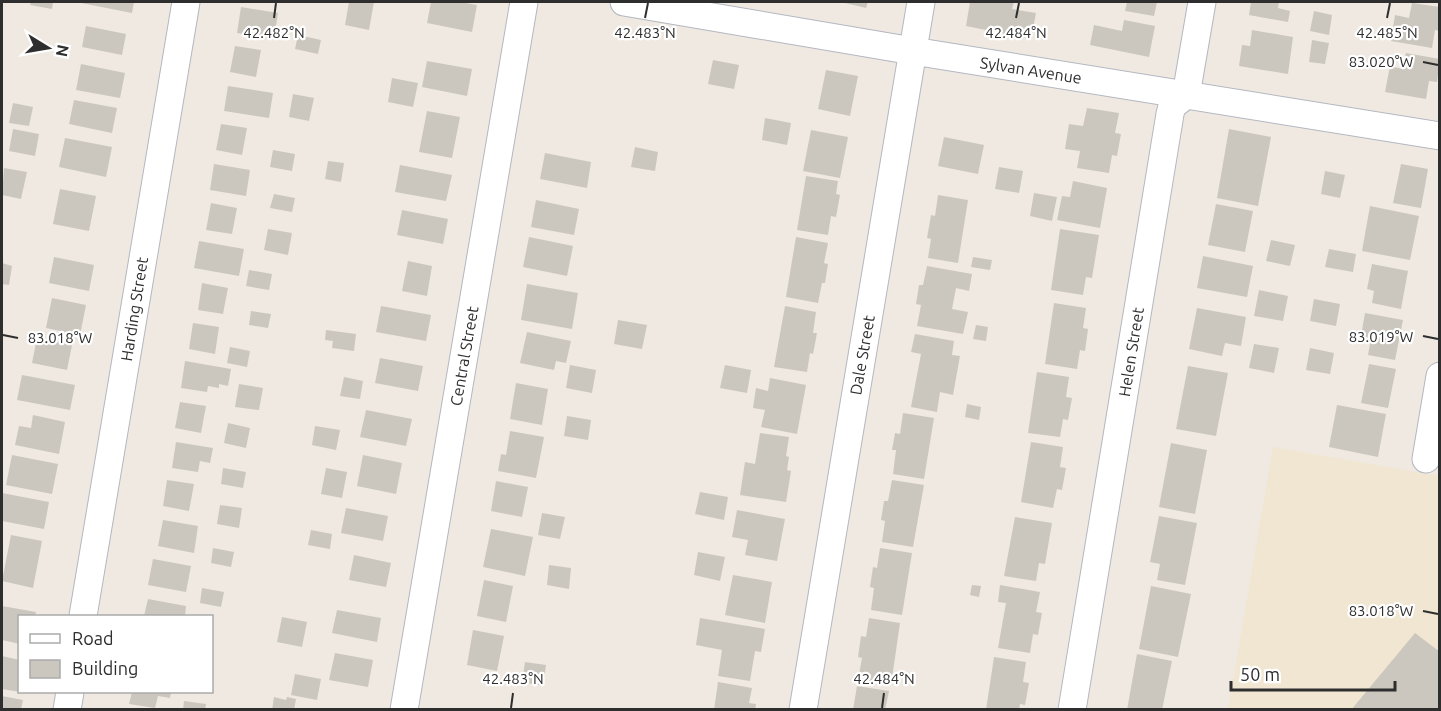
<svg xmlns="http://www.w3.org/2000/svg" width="1441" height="711" viewBox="0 0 1441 711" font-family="Ubuntu,sans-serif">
<rect width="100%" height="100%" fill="#efe9e1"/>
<path fill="#f0e6d1" d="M1273,447L1439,476V709L1228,710Z"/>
<path fill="#cbc7bf" d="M31,2H53L52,9L30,5Z
M76,2H134L132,13Z
M349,2H374L369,30L345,25Z
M431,2H460L477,5L472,32L427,23Z
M841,2H868L866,8Z
M970,2H1014L1012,9L1036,13L1031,39L966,26Z
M1127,2H1157L1154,16L1125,11Z
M1251,2H1279L1278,8L1290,11L1288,22L1249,15Z
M1412,3L1440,7V31L1435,30L1432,48L1391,41L1395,15L1409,18Z
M241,7L278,13L274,39L237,33Z
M1314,11L1332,15L1329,35L1310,31Z
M1124,20L1155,26L1149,57L1090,45L1094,25L1122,31Z
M86,26L126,34L122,55L82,47Z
M1252,30L1293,37L1288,74L1239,66L1242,45L1250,46Z
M298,35L321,40L318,54L295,49Z
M1312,40L1329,43L1325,64L1309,62Z
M235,46L261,50L256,77L230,72Z
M1406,53L1440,59L1437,82L1429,81L1426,99L1385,92L1390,66L1403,69Z
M713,60L739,65L734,89L708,84Z
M427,61L472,69L467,96L422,87Z
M81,64L125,73L120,98L76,90Z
M826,70L858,76L850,116L818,109Z
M392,78L418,83L413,107L388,102Z
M228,86L273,93L269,118L224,111Z
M293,94L314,98L309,121L289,117Z
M74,100L117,108L112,133L69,124Z
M13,103L33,107L29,126L9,123Z
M1087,108L1119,113L1115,133L1121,134L1117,156L1112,155L1109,173L1077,168L1080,151L1065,149L1069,124L1083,126Z
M427,111L460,117L452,158L419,152Z
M765,118L791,123L787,145L762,140Z
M221,124L247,128L242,155L216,150Z
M13,129L39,134L35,156L9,151Z
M1229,129L1271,137L1258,206L1217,198Z
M811,130L848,137L840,178L803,171Z
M944,137L984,145L978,174L938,166Z
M65,138L112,147L106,177L59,167Z
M635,147L658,152L655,171L631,167Z
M273,150L295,154L292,171L270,167Z
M545,153L591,162L587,188L540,179Z
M328,161L344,163L341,182L325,179Z
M214,164L250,170L246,196L210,190Z
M1401,164L1428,169L1421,208L1393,203Z
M400,165L452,175L446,201L395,192Z
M999,167L1023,171L1019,193L995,189Z
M4,168L27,172L21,199L2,195Z
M1325,171L1345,175L1340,198L1321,194Z
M806,176L838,181L836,194L840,195L836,217L831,216L828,235L797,230Z
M1073,181L1107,188L1100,228L1057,220L1062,196L1070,197Z
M60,189L96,196L89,231L53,224Z
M1034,193L1057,197L1052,221L1030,216Z
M274,194L295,198L292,212L270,208Z
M938,195L968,200L958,263L928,258L931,239L927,238L931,215L935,216Z
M536,200L579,209L574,235L531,227Z
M211,203L237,208L232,234L206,230Z
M1216,204L1253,211L1245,252L1208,245Z
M1370,206L1419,216L1410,260L1362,251Z
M402,210L448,219L443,244L397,235Z
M268,229L292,233L288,255L264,250Z
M1060,229L1099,235L1092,278L1086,277L1083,295L1051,290Z
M529,237L573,246L567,276L523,267Z
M796,237L828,243L824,263L828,264L825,283H822L818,303L786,297Z
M1271,240L1295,245L1290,266L1266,261Z
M199,241L244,249L239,276L194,268Z
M1329,249L1356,254L1353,272L1325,267Z
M1203,256L1253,266L1247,297L1197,288Z
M54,257L94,265L89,291L49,283Z
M973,257L992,260L990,270L971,267Z
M408,261L432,266L427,296L402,291Z
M2,263L12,266L9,285L2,284Z
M1372,264L1408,271L1401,309L1372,303L1374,291L1367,289Z
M927,266L972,274L969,291L956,288L952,309L968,312L963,334L917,326L921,305L916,304L919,285H923Z
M249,270L272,274L269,290L246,286Z
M202,283L228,288L223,314L198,310Z
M527,284L578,293L572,329L521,320Z
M1259,290L1288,296L1283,321L1254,316Z
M52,298L86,305L80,335L46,328Z
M1314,299L1340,304L1336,326L1310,321Z
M1054,303L1086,308L1083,328L1088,329L1085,351L1080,350L1077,369L1045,364Z
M381,306L431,315L426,341L376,332Z
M785,306L816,312L813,333H817L813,354L810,353L807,372L774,367Z
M1197,308L1246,317L1241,346L1225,343L1222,356L1189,349Z
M251,311L271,314L268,328L249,325Z
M1365,313L1403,320L1395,360L1368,355L1371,338L1361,336Z
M618,320L647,325L642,349L614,344Z
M193,323L219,327L215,354L189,349Z
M976,325L988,327L986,341L973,339Z
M326,330L356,334L354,351L332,348L333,341L325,340Z
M527,332L571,341L566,363L556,361L554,370L520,363Z
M915,334L954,341L952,355L960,356L953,395L940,392L937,412L911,407L921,354L911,352Z
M37,338L72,345L67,370L32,363Z
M1254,344L1279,348L1274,373L1249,368Z
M230,347L250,351L247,367L227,363Z
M1310,348L1334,353L1330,374L1306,370Z
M380,358L423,366L418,391L375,383Z
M185,361L231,369L228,386L219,384V388L208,386L207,392L181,388Z
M1369,364L1396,369L1388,408L1361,403Z
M570,365L596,370L592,393L566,388Z
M725,365L751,370L747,393L720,388Z
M1188,366L1228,373L1216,436L1176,429Z
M1037,372L1069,377L1066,397L1072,398L1068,420L1063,419L1060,437L1028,433Z
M22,375L75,385L70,410L17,400Z
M344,377L363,381L360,399L340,396Z
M770,378L806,385L797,434L761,427L765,410L753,408L756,388L768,391Z
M516,383L548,389L542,425L510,419Z
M239,384L263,388L259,410L235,407Z
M180,402L206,406L201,433L175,428Z
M967,404L981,407L979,420L965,417Z
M1337,405L1386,414L1378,457L1329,447Z
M366,410L412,419L406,446L360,437Z
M903,413L934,418L924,479L893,474L896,450H892L895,433L900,434Z
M33,415L65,422L59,454L15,445L19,426L31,428Z
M567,416L591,420L588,440L564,436Z
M228,423L250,428L246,448L224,443Z
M315,426L340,430L336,450L312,445Z
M510,431L544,437L536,478L498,471L501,454L506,455Z
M760,433L789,437L786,456L789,457L787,470L791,471L786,502L740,495L745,462L755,464Z
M176,442L213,448L210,463L200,461L198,472L172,468Z
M1031,442L1063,447L1060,467L1066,468L1062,490L1057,489L1053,508L1021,502Z
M1171,443L1207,450L1195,514L1159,507Z
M12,455L58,464L52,494L6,485Z
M363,455L402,463L396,494L357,486Z
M223,468L246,472L243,488L221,484Z
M326,468L347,472L342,498L321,494Z
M167,480L194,484L189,511L163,506Z
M892,480L924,485L913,547L882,542L885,521L881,520L884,501H888Z
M496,481L528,487L522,517L491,511Z
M700,492L728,497L724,520L695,514Z
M2,493L49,502L44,529L2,521Z
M220,505L242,508L239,528L217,524Z
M346,508L388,516L383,541L341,533Z
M737,510L785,519L777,561L745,555L748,540L732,537Z
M542,513L565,517L560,539L538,535Z
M1159,516L1197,523L1185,585L1157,580L1160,564L1150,562Z
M1015,517L1052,523L1045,564L1039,563L1036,581L1004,576Z
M163,520L198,526L194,553L158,546Z
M491,529L533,537L525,576L483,567Z
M311,530L332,534L330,549L308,545Z
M11,535L42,541L33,588L2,581Z
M213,548L234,552L231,567L211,563Z
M880,548L912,553L902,615L871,610L874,588L870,587L873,567L877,568Z
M698,552L725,557L720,581L694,575Z
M354,555L391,563L386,587L349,580Z
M153,559L191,566L186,592L148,585Z
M549,565L571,568L569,589L547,585Z
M733,575L772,582L765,623L725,615Z
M484,580L513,586L506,622L477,616Z
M972,585L981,586L979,597L970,595Z
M1000,585L1040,592L1036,612L1042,613L1038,635L1033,634L1030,653L998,648L1006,603L998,602Z
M1151,586L1191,594L1178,657L1139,649Z
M202,588L224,592L221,607L200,603Z
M148,599L186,606L185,616H144Z
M2,606L36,612L35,616H20V644L2,640Z
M337,610L381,618L377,642L332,633Z
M282,617L307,622L302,647L277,642Z
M700,618L765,629L761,652L755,651L750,681L718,676L722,650L696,645Z
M869,618L900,623L891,685L858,680L862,658L858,657L861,636L866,637Z
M473,630L504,636L497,671L467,665Z
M1415,633L1440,652V710H1351Z
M335,653L373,660L368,687L329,680Z
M1137,654L1172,661L1162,710H1127Z
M2,656L20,660V692L2,689Z
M994,657L1026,662L1023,682L1029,683L1025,705L1020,704L1019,710H986Z
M525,662L546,665L543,686L522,682Z
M295,674L321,679L317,700L291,695Z
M718,682L752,688L749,703L756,704L755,710H714Z
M857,686L889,691L885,710H853Z
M132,692H171L170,698L158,696L155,708L129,704Z
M2,696L23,700L21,710H2Z
M274,697L286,700L287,697L296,699L294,710H272Z
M184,701L206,704L205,710H183Z"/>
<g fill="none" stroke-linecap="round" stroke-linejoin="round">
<g stroke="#b4b7c1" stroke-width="29">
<path id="street" d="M624,2L913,51L1440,136
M1426,459L1440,376
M83,616L186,2
M67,710L70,692
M404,710L524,2
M803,710L921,2
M1072,710L1170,114L1172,106L1186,95L1202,2"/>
</g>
<use href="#street" stroke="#fff" stroke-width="27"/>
</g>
<path fill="none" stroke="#2e2e2e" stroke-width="2" d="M274,18L276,3M645,18L648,3M1016,18L1019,3M1387,18L1390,3M1423,62L1438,65M3,335L18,338M1423,336L1438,339M1423,611L1438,614M511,708L513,693M882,708L884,693"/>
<g text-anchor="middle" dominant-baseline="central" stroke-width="4.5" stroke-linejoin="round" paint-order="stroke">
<g font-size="16" fill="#2e2e2e" stroke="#fff">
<text transform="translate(1031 70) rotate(9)">Sylvan Avenue</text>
<text transform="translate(134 309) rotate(-81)">Harding Street</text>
<text transform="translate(1131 352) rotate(-81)">Helen Street</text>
<text transform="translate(862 355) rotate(-80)">Dale Street</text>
<text transform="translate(464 356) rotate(-80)">Central Street</text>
</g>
</g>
<g font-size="15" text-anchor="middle" fill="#2e2e2e" stroke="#fff" stroke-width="4.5" stroke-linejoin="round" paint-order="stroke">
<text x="274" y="38">42.482°N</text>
<text x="645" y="38">42.483°N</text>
<text x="1016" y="38">42.484°N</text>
<text x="1387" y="38">42.485°N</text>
<text x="1381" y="67">83.020°W</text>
<text x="1381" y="342">83.019°W</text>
<text x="60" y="343">83.018°W</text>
<text x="1381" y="616">83.018°W</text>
<text x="513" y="684">42.483°N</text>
<text x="884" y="684">42.484°N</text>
</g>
<rect width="1441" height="711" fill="none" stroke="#2e2e2e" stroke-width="6"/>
<rect x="18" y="615" width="195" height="78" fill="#ffffff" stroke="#ababab" stroke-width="1.5"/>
<rect x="30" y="634" width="30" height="9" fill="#ffffff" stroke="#ababab" stroke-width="1.5"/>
<text x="72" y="645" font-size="18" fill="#2e2e2e">Road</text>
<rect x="30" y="660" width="30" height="18" fill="#cbc7bf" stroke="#ababab" stroke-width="1.5"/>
<text x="72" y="675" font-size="18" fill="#2e2e2e">Building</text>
<g transform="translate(48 48) rotate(101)" stroke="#ffffff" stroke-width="4.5" paint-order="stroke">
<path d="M0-4.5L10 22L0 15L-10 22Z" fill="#2e2e2e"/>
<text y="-9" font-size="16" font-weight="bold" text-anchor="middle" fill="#2e2e2e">N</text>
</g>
<path d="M1231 681v9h164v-9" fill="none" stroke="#2e2e2e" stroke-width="3"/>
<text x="1240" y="681" font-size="18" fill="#2e2e2e" stroke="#ffffff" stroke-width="4.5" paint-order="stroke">50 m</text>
</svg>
